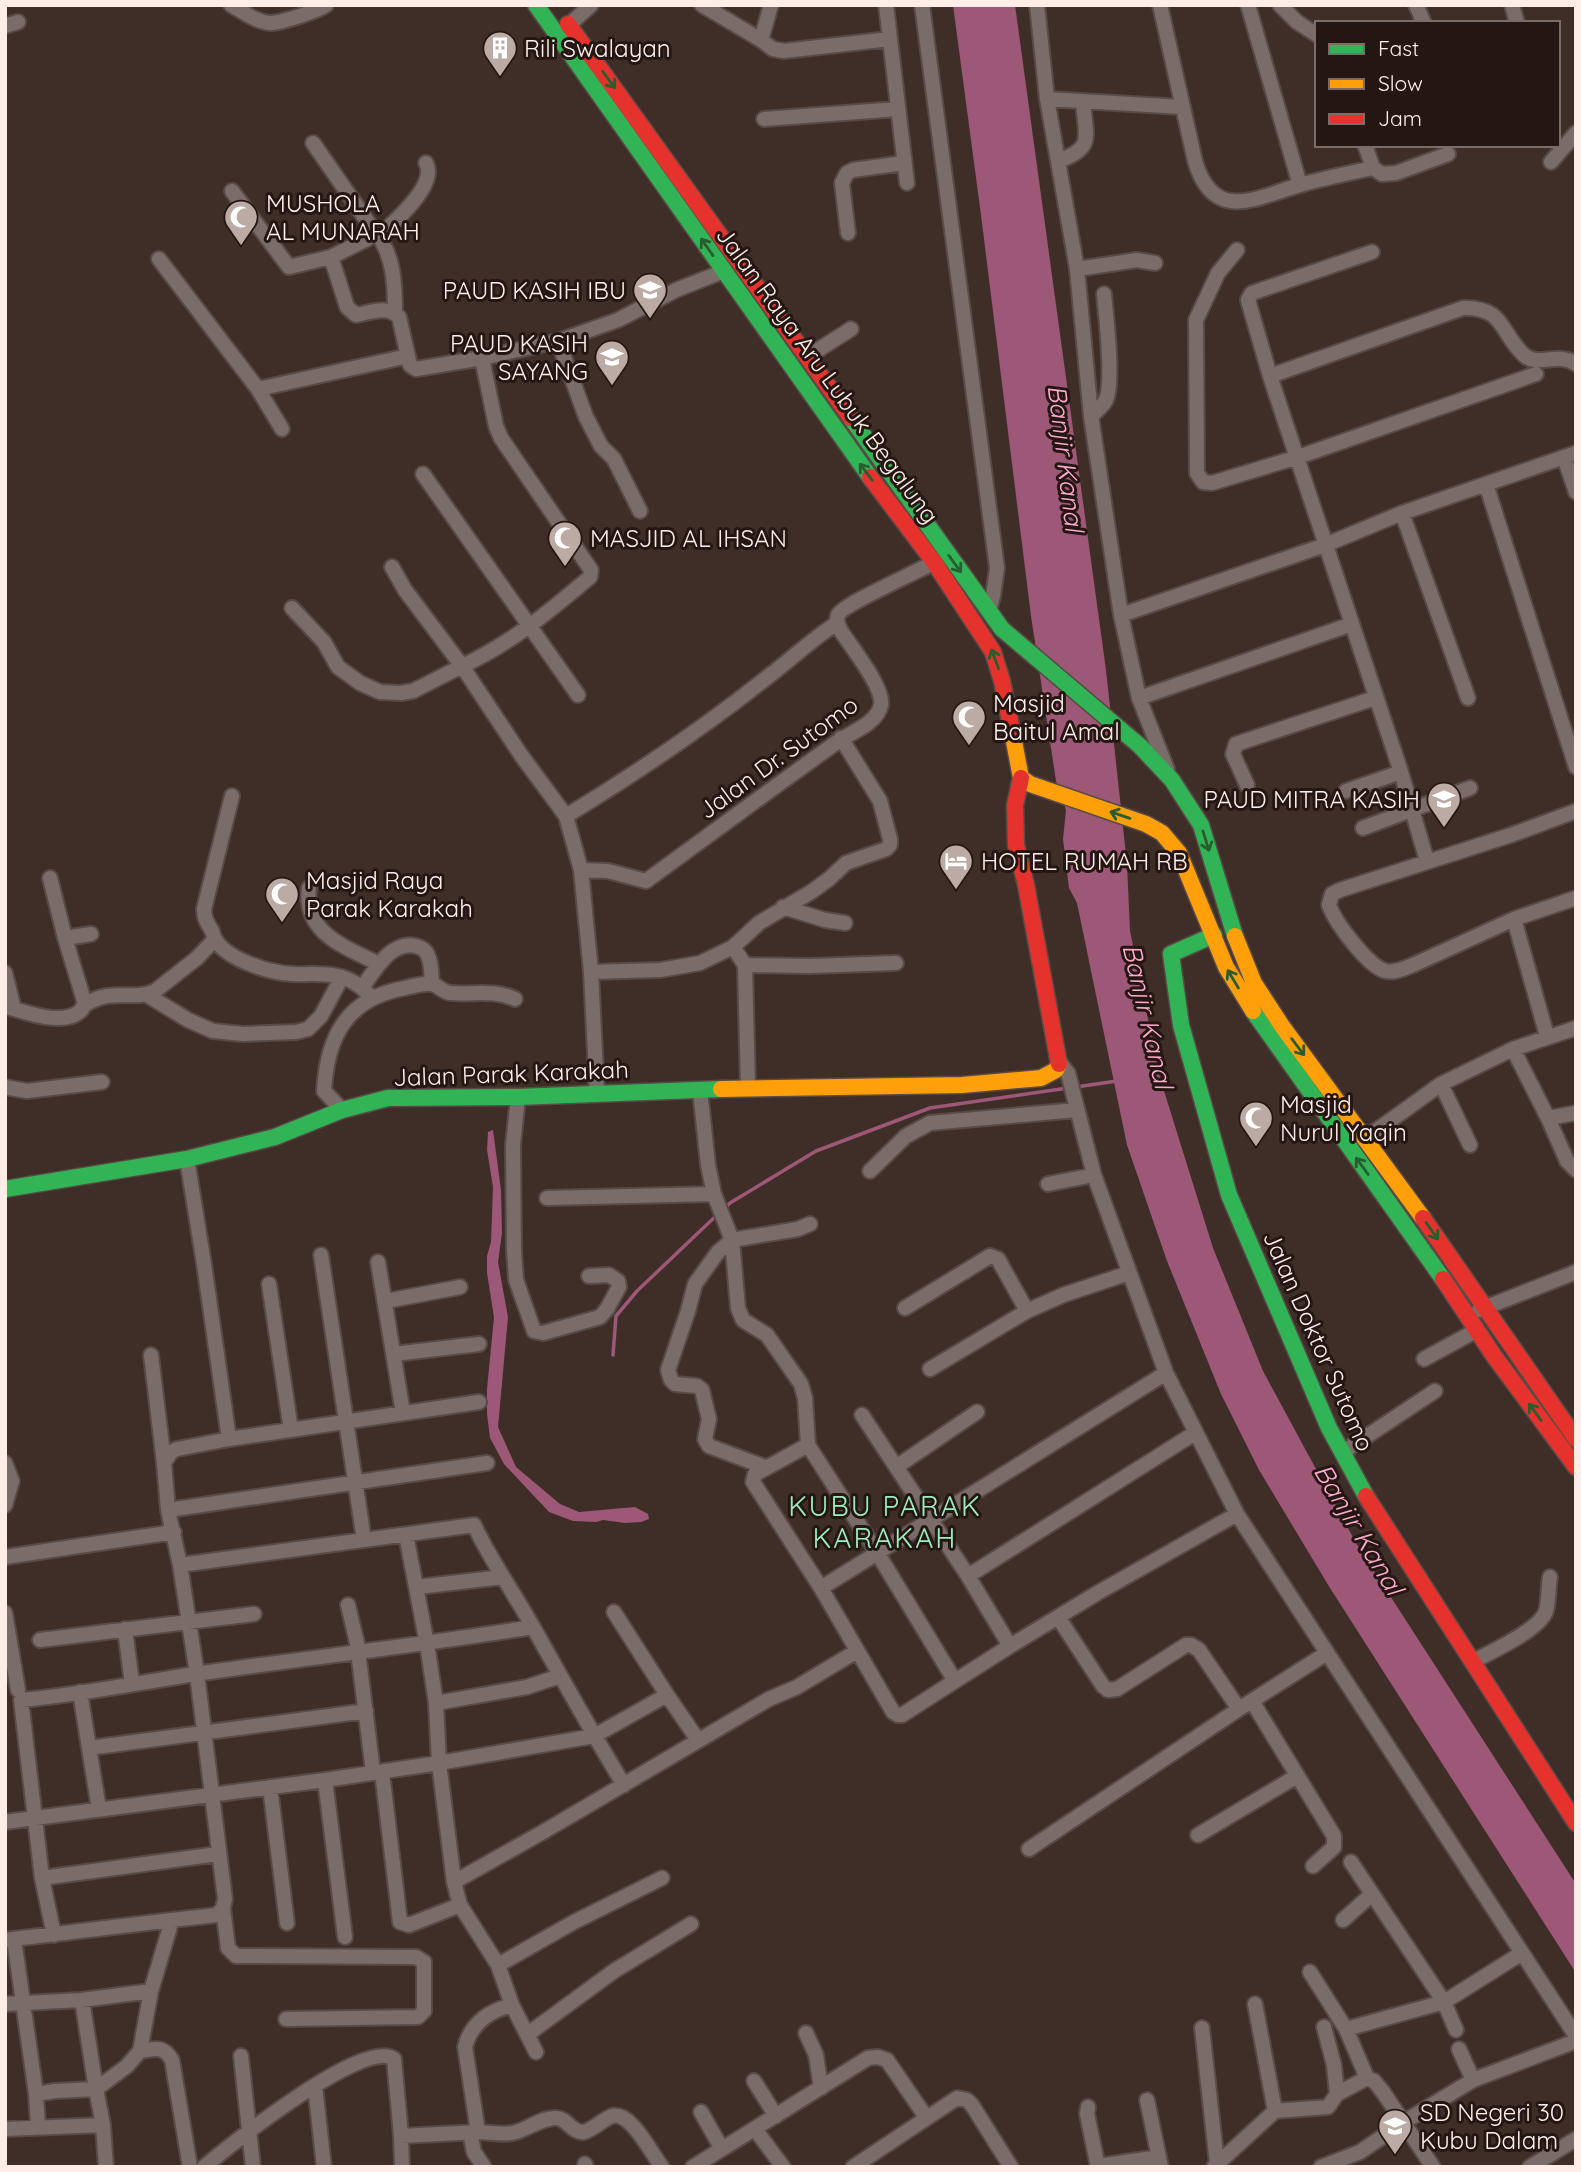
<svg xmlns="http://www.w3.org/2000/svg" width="1581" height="2172" viewBox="0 0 1581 2172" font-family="Quicksand,sans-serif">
<rect width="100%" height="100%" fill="#3f2e28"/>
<path fill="#9d5777" d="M953,5H1015L1106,670L1127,864L1130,931L1160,1078L1213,1248L1263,1371L1356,1543L1576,1884V1973L1330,1588L1259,1470L1221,1394L1167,1261L1127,1145L1077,903L1069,888L1063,839L1066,810L1056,781L1031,616L981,215Z
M493,1130L501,1190L502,1233L498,1262L508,1317L498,1427L516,1467L560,1504L579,1512L635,1507L648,1514L649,1519L641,1522L625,1523L603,1520L596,1522L573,1521L549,1512L504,1464L490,1438L487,1414V1389L494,1317L487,1273V1256L491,1242L493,1187L487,1150L488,1132Z"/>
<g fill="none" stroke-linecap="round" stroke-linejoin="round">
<path stroke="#9d5777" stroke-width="3.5" d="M1076,1087L1117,1081
M724,1209L730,1203L816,1151L930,1108L1068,1088
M613,1355L616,1316L637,1291L718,1214"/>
<g stroke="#584a46" stroke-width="18">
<path id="street" d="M231,5C243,12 258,23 272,23C283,22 318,11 326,5
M702,5L761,40L771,5
M886,5L907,183
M922,5L997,568L993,596L989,611
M1037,5L1047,99L1077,269L1091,416L1121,615L1139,698L1167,769
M1160,5L1195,161C1214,226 1259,196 1303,184C1326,178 1349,173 1373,168
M1248,5L1300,185
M1280,5L1297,22L1317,35
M1416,5L1424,23
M1512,5L1517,23
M569,25L591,5
M5,26L18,22
M761,40L773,49L784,51L890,39
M1047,99L1182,107
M764,119L898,109
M313,143L372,228L367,239L331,257
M1365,145L1373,168L1382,174L1396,173L1448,154
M1058,161C1096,148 1085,136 1083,101
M1551,162L1576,133
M232,191L289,267L331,257L347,307L356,315C372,312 387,305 399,317L410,365L416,369L482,358L558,341L618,320L676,290L724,271
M375,231C394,255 395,284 395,313
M848,233L842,183L847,173L853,170L904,163
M379,236C394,222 438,185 426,163
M1237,250L1218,273L1196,320L1197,473L1203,482L1212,483L1298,457L1536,374
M1372,252L1252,293L1248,300L1270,376L1401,772L1427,861
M159,259L258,389
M1077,269L1137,260L1155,263
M558,341L586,417L601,446L614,459L640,511
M807,357L851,329
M482,358L496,426L501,438L591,570L590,577C550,611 510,644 462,666L521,755L566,816L581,870L591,972L597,1094
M1270,376L1463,308C1505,307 1500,333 1524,355C1538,368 1558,351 1576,364
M1091,416C1097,411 1103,406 1106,400C1114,381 1106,316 1104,294
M282,429L258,389L408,356
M1564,457L1576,492
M423,474L578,695
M1486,484L1576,767
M1402,513L1468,698
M292,608L324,642L338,667L360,683L380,692L401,693L413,691L462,666L405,590L392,567
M1121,615L1325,545L1402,513L1576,453
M1139,698L1352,624
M1247,785L1233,754L1236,744L1375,698
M1346,791L1401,772
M232,796L204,909C204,919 207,922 211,929C214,934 212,934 215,939C227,960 270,973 293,974C310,975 325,972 341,977C355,981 363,988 372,998
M1576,811L1511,835L1340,890L1332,894L1329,905C1335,922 1369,968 1386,971C1395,973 1405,968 1413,965L1514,919L1576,898
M566,816C635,774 702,729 765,679C789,661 811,640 837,623
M1363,828L1470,788
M581,870L608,871L646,881C710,834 773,788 837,742C851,732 877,724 881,705C884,687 851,647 841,631C838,626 836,621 838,615C843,604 918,572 934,562
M50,878L65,938
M309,888C303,934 346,947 379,964
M783,907L825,920L845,923
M1514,919L1547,1036
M733,947L745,965L748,1088
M745,965L810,966L896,963
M591,972L660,970L700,963L733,947L759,923L811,892L829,879L846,863L886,849L890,845V839L880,801L841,738
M5,973L14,1009
M362,988C374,971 391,940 416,946C422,948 426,950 428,956C432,965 431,975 432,984
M147,995L188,1020L213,1031L243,1034L296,1032L308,1029L321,1016L342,977
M85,1004L65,938L91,934
M5,1006C24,1012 62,1026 79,1012C87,1006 78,1009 86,1004C91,1001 101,997 107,996C124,993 138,999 155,991L197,958L215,939
M1513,1049L1548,1118L1567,1161L1576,1170
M1060,1063L1068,1073L1094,1175L1166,1373L1237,1514L1576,2036
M1441,1084L1470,1145
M5,1087L27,1091L102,1082
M700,1090L708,1165L714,1194L732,1240L738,1308L743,1320L767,1335L801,1384L805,1398L808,1445
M518,1097L513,1145L514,1250L516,1280L534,1331L543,1333L600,1317L607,1309L619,1287L618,1281L609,1275L589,1276
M342,1110L324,1091C327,1035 348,998 405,988C413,986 424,983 432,984C440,986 443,993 451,993C473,995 494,989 515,999
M1548,1118L1576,1113
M1366,1138L1441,1084L1513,1049L1576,1028
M870,1171L906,1136L930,1123L1077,1110
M1048,1184L1094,1175
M547,1198L714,1194
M321,1255L364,1540
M378,1262L403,1413
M269,1284L291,1430
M386,1301L460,1287
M905,1308L990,1256L998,1259L1027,1311
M1479,1310L1576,1272
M394,1354L479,1344
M151,1355L164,1463
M1424,1359L1477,1330
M930,1369L1027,1311L1063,1295L1129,1273
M862,1415L968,1576L1010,1646L1099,1592L1237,1514
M229,1439L479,1402
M1343,1452L1435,1391
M5,1463L12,1481L5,1505
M765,1467L709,1446L705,1439L709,1419L702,1390L697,1386L675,1384L671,1380L668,1370L688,1311L695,1284L718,1252L732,1240L798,1229L810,1224
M896,1467L977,1412
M168,1510L487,1463
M406,1535L427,1644L436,1703L439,1763L454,1882L460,1905L498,1965L512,2005L536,2052
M5,1557L174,1532
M180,1565L474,1525C491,1561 514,1593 533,1627C563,1680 592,1733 624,1785
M968,1576L1195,1433
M417,1587L503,1577
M821,1588L1166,1373
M348,1605L357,1643L373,1772
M5,1613L18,1690
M1058,1617L1103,1686L1108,1690L1117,1689L1186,1645H1191L1199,1650L1239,1709
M125,1629L132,1684
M40,1640L254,1614
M1472,1662C1490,1652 1540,1630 1546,1611C1549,1600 1548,1588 1550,1577
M955,1681L902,1715H898L893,1712L821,1588L753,1482L755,1474L808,1445L878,1554L955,1681L1010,1646
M80,1692L89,1748L366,1711
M667,1695L698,1740
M1252,1701L1334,1836V1847L1313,1866
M436,1703L527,1687L560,1676
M89,1748L99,1809
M382,1772L400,1922L409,1925L460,1905
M325,1780L345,1937
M270,1787L287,1923
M5,1822L325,1780L439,1763L594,1736L667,1695L614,1612
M1198,1835L1297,1776
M1029,1849L1239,1709L1327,1653
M218,1854L42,1878L21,1700C79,1695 137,1683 195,1674C308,1658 421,1645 533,1627
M1351,1862L1444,2002L1456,2030
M42,1878L54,1935
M454,1882L543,1832L769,1699L797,1687L857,1651
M223,1908L228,1948L236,1956L416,1957L424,1962V2011L418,2017L286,2019
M1343,1920L1372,1894
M14,1939L36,2094
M5,1940L172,1920
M498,1965L574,1922L662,1878
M1310,1972L1346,2029L1444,2002L1522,1953
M5,2004L82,2000L151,1991
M1255,2004L1275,2111
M512,2005C489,2011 471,2023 465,2047L478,2132C490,2132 505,2136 516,2132C528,2129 543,2117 556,2118C567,2118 573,2134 584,2132C594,2129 602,2120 612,2116C631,2111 651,2153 662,2167
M1324,2027L1334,2065L1337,2094
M1202,2028L1217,2164
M1346,2029L1367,2078L1374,2081L1383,2092L1433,2167
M806,2033L816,2055L821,2088
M528,2034L614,1971L691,1924
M1459,2049L1473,2080
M140,2051C156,2049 163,2045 172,2060L190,2167
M241,2056L253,2167
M754,2081L776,2116
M315,2086L324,2167
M1147,2100L1161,2167
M1088,2107L1087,2114L1098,2167
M701,2112L722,2149
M103,2125L106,2167
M38,2126L36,2094L55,2091L96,2089L82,2000
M5,2129L103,2125L96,2089L127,2066L140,2051L151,1991L172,1920L217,1915L223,1908L225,1899L197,1674L180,1565L168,1510L164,1463L171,1452L177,1449L229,1439L204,1264L187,1159
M755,2129L783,2167
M470,2133L474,2152L484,2167
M401,2136L402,2167
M585,2164L586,2167
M1098,2166L1159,2157
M204,2167C230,2145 365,2037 394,2059L401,2136L478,2132
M693,2167L868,2058L878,2057L887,2060L926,2117
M853,2167L957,2098L967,2100L972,2105L1011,2167
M1214,2167L1275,2111L1328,2107L1337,2094L1367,2078
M1321,2167L1360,2152L1404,2122L1473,2080L1576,2041
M1530,2167L1576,2139"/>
</g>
<g stroke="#584a46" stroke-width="19">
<path id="fast" d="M536,5L870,477
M851,418L1002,629L1140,746L1172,780L1201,825L1235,936
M1214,935L1171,954L1181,1025L1229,1195L1329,1428L1366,1496
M1253,1011L1443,1279
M5,1189L187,1159L275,1137L342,1110L388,1098L518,1097L721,1089"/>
</g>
<g stroke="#584a46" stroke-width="19">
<path id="slow" d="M1012,731L1021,778L1030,784L1146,824L1162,833L1179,853L1226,967L1253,1011
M1235,936L1254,983L1282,1026L1423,1218
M721,1089L962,1085L1041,1078L1056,1070L1059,1064"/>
</g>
<g stroke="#584a46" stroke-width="19">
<path id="jam" d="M568,24L851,418
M870,477L934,562L993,652L1002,681L1012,731
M1021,778L1015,805L1016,845L1026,885L1059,1064
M1423,1218L1576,1439
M1443,1279L1494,1356L1576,1467
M1366,1496L1576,1823"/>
</g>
<use href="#street" stroke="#7a6d69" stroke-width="14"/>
<use href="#fast" stroke="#30b455" stroke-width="16"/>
<use href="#slow" stroke="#ff9f0a" stroke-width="16"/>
<use href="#jam" stroke="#e5322d" stroke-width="16"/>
</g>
<defs><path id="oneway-shaft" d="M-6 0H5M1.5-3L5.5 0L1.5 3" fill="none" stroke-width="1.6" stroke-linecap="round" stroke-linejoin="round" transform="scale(1.75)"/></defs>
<g stroke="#295d30">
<use href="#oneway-shaft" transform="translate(609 80) rotate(54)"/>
<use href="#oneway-shaft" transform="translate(707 247) rotate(-125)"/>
<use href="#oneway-shaft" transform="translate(866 472) rotate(-127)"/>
<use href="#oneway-shaft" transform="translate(955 564) rotate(54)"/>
<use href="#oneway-shaft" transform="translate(995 659) rotate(-110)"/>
<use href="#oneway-shaft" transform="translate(1120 815) rotate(-161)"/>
<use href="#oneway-shaft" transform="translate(1206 841) rotate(73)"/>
<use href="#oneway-shaft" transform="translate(1233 979) rotate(-121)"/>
<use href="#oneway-shaft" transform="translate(1298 1047) rotate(53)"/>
<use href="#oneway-shaft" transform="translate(1362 1166) rotate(-126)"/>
<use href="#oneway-shaft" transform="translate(1432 1231) rotate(55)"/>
<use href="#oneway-shaft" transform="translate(1535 1412) rotate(-126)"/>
</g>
<defs>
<g id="building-pin" transform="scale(1.75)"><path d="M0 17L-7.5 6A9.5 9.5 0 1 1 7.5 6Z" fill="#bcaba5" stroke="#241612"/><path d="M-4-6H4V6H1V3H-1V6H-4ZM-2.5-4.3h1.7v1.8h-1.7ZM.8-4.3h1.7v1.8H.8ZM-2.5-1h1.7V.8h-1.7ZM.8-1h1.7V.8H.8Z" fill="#fff"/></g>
<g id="mosque-pin" transform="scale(1.75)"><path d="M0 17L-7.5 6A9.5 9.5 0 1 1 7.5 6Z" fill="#bcaba5" stroke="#241612"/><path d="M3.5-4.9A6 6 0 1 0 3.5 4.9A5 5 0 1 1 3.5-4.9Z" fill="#fff"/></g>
<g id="school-pin" transform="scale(1.75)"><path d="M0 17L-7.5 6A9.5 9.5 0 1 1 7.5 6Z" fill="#bcaba5" stroke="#241612"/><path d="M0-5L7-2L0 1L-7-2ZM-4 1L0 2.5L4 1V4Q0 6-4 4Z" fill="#fff"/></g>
<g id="hotel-pin" transform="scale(1.75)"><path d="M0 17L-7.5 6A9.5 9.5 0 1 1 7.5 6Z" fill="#bcaba5" stroke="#241612"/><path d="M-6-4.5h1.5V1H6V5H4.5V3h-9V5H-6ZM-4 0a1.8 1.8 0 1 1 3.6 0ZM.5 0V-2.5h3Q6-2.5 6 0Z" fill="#fff"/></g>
</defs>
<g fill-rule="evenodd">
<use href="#building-pin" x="500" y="48"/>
<use href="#mosque-pin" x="241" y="217"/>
<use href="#school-pin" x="650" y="290"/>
<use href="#school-pin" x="612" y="357"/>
<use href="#mosque-pin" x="565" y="538"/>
<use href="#mosque-pin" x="969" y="717"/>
<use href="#school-pin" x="1444" y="799"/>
<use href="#hotel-pin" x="956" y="861"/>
<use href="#mosque-pin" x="282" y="894"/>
<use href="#mosque-pin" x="1256" y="1118"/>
<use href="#school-pin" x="1395" y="2126"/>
</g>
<g text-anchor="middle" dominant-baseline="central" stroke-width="6" stroke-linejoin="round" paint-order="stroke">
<g font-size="24" fill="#ffeee8" stroke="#241612" text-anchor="start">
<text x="524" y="48">Rili Swalayan</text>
<text x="266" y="203">MUSHOLA<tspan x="266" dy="28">AL MUNARAH</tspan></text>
<text x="626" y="290" text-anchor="end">PAUD KASIH IBU</text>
<text x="588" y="343" text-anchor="end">PAUD KASIH<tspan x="588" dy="28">SAYANG</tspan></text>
<text x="590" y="538">MASJID AL IHSAN</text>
<text x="993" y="703">Masjid<tspan x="993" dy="28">Baitul Amal</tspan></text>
<text x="1420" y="799" text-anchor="end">PAUD MITRA KASIH</text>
<text x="981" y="861">HOTEL RUMAH RB</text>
<text x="306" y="880">Masjid Raya<tspan x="306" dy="28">Parak Karakah</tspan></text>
<text x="1280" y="1104">Masjid<tspan x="1280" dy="28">Nurul Yaqin</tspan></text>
<text x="1420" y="2112">SD Negeri 30<tspan x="1420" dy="28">Kubu Dalam</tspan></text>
</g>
<g font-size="24" fill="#ffeee8" stroke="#241612">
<text transform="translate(828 375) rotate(54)">Jalan Raya Aru Lubuk Begalung</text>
<text transform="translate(778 757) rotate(-36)">Jalan Dr. Sutomo</text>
<text transform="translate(511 1073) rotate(-2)">Jalan Parak Karakah</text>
<text transform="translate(1319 1341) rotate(66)">Jalan Doktor Sutomo</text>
</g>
<g font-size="26" font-style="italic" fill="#fda9ce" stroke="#241612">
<text transform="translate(1066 458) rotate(83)">Banjir Kanal</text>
<text transform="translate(1148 1016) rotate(77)">Banjir Kanal</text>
<text transform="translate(1359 1529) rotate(59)">Banjir Kanal</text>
</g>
<g font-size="28" letter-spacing="2" fill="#9dedc0" stroke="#241612">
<text x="885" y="1505">KUBU PARAK<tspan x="885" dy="32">KARAKAH</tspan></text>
</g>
</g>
<rect width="1581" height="2172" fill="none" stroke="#ffeee8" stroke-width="14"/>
<rect x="1315" y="21" width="245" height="126" fill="#241612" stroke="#7c6c68" stroke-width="2"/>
<rect x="1329" y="44" width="35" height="10" fill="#30b455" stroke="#7c6c68" stroke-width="2"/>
<text x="1378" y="56" font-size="21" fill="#ffeee8">Fast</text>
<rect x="1329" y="79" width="35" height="10" fill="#ff9f0a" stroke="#7c6c68" stroke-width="2"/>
<text x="1378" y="91" font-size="21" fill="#ffeee8">Slow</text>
<rect x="1329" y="114" width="35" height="10" fill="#e5322d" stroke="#7c6c68" stroke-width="2"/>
<text x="1378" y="126" font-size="21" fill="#ffeee8">Jam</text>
</svg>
